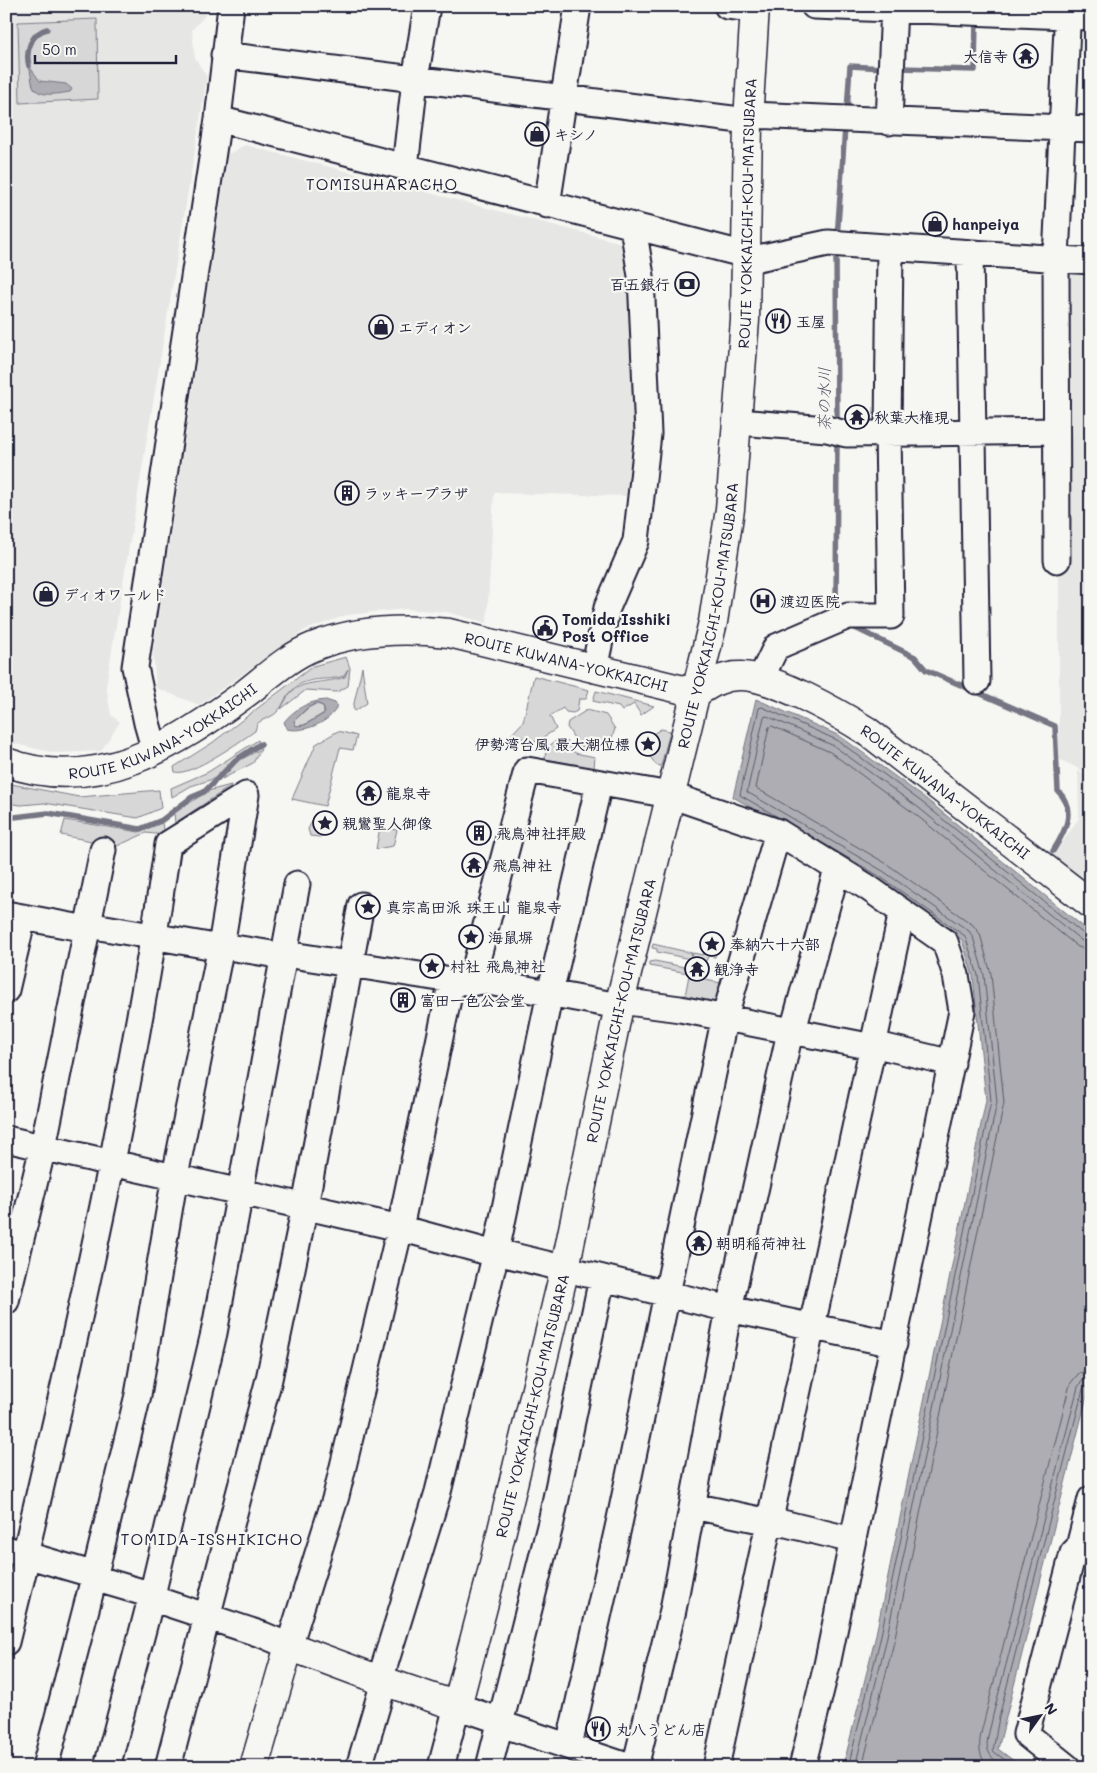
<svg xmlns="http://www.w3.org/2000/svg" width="1097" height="1773" viewBox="0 0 1097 1773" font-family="Mali,'Klee One',sans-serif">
<rect width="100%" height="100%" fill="#f6f6f2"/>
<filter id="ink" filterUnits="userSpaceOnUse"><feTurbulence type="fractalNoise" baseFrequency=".02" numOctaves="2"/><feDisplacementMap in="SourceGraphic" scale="10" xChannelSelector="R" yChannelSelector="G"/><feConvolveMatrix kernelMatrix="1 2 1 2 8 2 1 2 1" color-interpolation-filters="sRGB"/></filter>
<g filter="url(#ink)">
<path fill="#e6e6e4" d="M6,6H208L207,13L192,30L195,58L207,77L106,686L111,715L120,722L101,751L56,753L6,742Z
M245,145L626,244L639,444L632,496L494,493L487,623L447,612L405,609L347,615L305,630L199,705L156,688L153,652L228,154Z
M1068,269L1091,270V426H1077L1091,427V775L1059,759V426Z
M1078,771L1091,777V886L1053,856L1079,818Z"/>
<path fill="#d7d7d7" stroke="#7c7c89" d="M97,19L98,99L20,103L18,22Z
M346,657L350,668L348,686L337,692L306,690L281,709C292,676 319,686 345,677L348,669L344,676C332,680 320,678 309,681C288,686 288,701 277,712C270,719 263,718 257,724L255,731C242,740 190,777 175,772L174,767L212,743L313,666Z
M362,667L367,703L355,711L353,708Z
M534,676L589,690L586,699H579L577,711L573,713L566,712L563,708L550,716L556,729L536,742L511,735L523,722Z
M596,691L654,706L641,715L634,704L622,711L619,707L593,701Z
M316,704L323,706L324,713L304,725L296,726L294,721L308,708Z
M587,710L606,715L615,729L611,740L595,749L579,746L567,727L568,722Z
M661,729L670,731L661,766L656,765L642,745L643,740Z
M338,731L357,736L353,750L340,748L325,806L292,799L316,744Z
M559,739L562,744L567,741L575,753L595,757L594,768L545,759L546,748Z
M258,740L259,742L233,759L216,778L191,786L172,797L171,788L208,772Z
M261,749L253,763L222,779L238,761Z
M6,783L79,797L159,790L161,808L138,818L44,803L21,805L6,803Z
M231,785V786L175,823L174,813L208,791Z
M320,816L329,819L331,828L328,834L319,837L310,836L308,829L314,818Z
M65,820L139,832L162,823L164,835L146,833L117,846L61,835Z
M380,827L397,830L393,846L376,849Z
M708,936L720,939L715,957L708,956L706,961L692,959L693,953L703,955Z
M653,944L692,953L690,959L657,952V949L652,948Z
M655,961L689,968L688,973L649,966V962Z
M690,970L706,975L705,980L727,984L722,1006L684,1001Z"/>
<path fill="#adadb3" stroke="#757583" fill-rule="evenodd" d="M29,66L40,81L66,84L72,89L70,92C61,93 39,99 33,86C31,80 31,72 29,66Z
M756,699L840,736L926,799L1091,933V1380L998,1749L1022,1767H843L875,1639L986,1100L973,976L962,940L877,880L733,797Z
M326,700L335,703L337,706C331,723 302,733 287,729L284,722C294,709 309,701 326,700ZM316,703L323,706L325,713L305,725L296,726L294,721L307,708Z"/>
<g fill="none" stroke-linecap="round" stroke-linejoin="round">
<path stroke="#5a5a6b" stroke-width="1" d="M848,1767L880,1640L991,1101L978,975L965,936L879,876L740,795L759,708L762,707L837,740L923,803L1086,936L1091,937
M855,1767L886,1641L997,1102L984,975L973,937L969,931L883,871L747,792L764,717L767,716L834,746L919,808L1082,941L1091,943
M862,1767L894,1642L1004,1103L991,974L980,934L973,925L887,864L756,788L769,727L772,726L830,752L915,814L1078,947L1091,951
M990,1767C972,1754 982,1731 986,1713L1070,1384L1079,1373L1091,1370
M1003,1767C979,1750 988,1741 993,1715L1078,1387L1083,1380L1091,1378
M1014,1767L993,1751L999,1717L1083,1389L1091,1384"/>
<path stroke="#757583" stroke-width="5.5" d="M29,66C25,51 31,33 47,29
M899,68L975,70L976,19
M847,111L850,66L884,68
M837,238L845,128
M836,249L837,425
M836,615L837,437
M851,626L915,657L926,670L1055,726L1058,791C1077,810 1065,832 1053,851
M6,818L48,813L140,829L162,820L192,797L204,792L236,760L261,744"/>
<g stroke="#22223b" stroke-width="29">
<path id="minor" d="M727,6L754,9
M814,6L1091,17
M224,55L748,121
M748,115L1091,129
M218,119L758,258L828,243L1091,261
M889,122L894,6
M405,167L415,80L427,6
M547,205L578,6
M970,253L977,681
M738,422L827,429L846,434L1055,431
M1057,560L1056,258L1068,6
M594,669L607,608L636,541L648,434L641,276L633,227
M761,678L776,647L848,616H891L888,432L890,247
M155,751L147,723L135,667L218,119L231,6
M6,914L87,929
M88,925L221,948
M221,946L285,956
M285,954L471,983L483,981L619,1006L628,1002L680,1009L873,1047
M471,983L527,770L670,795L778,832L867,887L945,942L956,975L962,1011L827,1665L802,1767
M6,990L23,917
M793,1030L837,869
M873,1044L952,1063
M6,1139L400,1228L495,1254L501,1253L729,1309L894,1344
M6,1301L43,1147L103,850
M693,1506L770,1522
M770,1520L852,1540
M6,1549L95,1575
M25,1555C80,1320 133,1083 168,844L246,795
M94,1578L152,1595
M151,1598L263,1635L289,1646L336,1496L400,1228L452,980
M6,1642L27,1556
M380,1680L438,1492L494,1261L550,993L599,784
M501,1724L630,1767
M569,1746L620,1519L725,1016L778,832
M45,1767L94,1578L138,1395L175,1176L221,946L246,795
M107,1767L152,1595L214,1333L297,884
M168,1767L269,1379L305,1206L361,905
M359,1767L384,1682
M441,1767L457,1706L501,1721
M489,1767L551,1522L602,1278
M635,1767L673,1610L729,1309L790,1032
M716,1767L902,912
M1067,1767L1026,1734L1073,1553L1079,1547L1091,1499"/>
</g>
<g stroke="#22223b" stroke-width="31">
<g id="major">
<path id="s1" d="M6,762C97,796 176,744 246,693C268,676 289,656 315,646C358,629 404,628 449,633L696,693C711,683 724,675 742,676C775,677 838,713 867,731L1091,904"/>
<path id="s2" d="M254,1767L289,1646L380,1680L457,1706L490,1580L565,1268L619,1006L713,622L730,509L745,320L748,121L755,6"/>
</g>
</g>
<use href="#minor" stroke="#f6f6f2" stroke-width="25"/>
<use href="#major" stroke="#f6f6f2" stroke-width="28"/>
</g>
</g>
<defs>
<g id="temple-ring" transform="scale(1.25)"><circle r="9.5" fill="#f6f6f2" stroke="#22223b" stroke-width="1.5"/><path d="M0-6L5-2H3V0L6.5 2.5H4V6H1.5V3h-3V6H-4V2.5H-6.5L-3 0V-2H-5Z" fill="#22223b"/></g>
<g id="shop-ring" transform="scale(1.25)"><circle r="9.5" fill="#f6f6f2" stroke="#22223b" stroke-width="1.5"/><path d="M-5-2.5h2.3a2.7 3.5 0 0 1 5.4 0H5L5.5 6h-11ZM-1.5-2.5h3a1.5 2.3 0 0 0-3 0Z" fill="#22223b"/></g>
<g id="bank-ring" transform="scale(1.25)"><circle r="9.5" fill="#f6f6f2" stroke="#22223b" stroke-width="1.5"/><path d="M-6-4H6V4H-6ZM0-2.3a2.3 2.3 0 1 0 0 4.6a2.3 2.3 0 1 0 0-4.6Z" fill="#22223b"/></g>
<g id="restaurant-ring" transform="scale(1.25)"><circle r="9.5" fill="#f6f6f2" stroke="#22223b" stroke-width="1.5"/><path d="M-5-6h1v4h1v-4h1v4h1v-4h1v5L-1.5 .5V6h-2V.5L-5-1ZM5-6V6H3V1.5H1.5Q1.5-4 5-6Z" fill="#22223b"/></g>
<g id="building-ring" transform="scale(1.25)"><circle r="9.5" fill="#f6f6f2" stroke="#22223b" stroke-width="1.5"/><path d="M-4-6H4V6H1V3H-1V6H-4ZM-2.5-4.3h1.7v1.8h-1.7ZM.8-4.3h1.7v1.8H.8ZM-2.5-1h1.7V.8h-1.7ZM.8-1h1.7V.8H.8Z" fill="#22223b"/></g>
<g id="hospital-ring" transform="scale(1.25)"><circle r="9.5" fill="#f6f6f2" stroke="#22223b" stroke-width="1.5"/><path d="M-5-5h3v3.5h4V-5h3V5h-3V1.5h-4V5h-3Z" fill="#22223b"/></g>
<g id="civic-ring" transform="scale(1.25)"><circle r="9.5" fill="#f6f6f2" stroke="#22223b" stroke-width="1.5"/><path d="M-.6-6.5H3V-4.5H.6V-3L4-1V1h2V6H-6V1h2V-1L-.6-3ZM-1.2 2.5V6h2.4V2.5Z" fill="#22223b"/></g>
<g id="sight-ring" transform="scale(1.25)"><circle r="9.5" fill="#f6f6f2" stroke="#22223b" stroke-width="1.5"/><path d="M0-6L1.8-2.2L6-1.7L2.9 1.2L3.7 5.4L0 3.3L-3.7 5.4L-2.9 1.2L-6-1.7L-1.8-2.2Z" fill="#22223b"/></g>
</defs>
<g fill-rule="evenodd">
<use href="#temple-ring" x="1026" y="56"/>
<use href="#shop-ring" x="537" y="134"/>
<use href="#shop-ring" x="935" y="224"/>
<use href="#bank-ring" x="687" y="284"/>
<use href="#restaurant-ring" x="778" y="321"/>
<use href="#shop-ring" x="381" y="327"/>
<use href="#temple-ring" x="857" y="417"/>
<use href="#building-ring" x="347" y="493"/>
<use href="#shop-ring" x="46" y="594"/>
<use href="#hospital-ring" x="763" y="601"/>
<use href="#civic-ring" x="545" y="628"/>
<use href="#sight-ring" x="648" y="744"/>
<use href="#temple-ring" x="369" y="793"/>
<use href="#sight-ring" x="325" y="823"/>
<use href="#building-ring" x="479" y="833"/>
<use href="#temple-ring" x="474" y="865"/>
<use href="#sight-ring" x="368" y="907"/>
<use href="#sight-ring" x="471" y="937"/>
<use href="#sight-ring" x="712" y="944"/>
<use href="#sight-ring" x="432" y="966"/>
<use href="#temple-ring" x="697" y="969"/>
<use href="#building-ring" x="403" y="1000"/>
<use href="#temple-ring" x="699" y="1243"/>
<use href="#restaurant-ring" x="598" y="1729"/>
</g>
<g text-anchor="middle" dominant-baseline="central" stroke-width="4.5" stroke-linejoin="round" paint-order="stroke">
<g font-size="15" font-weight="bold" fill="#22223b" stroke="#f6f6f2" text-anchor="start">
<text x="1008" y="56" text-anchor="end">大信寺</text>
<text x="554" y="134">キシノ</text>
<text x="952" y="224">hanpeiya</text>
<text x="670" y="284" text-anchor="end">百五銀行</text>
<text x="796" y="321">玉屋</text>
<text x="398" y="327">エディオン</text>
<text x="874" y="417">秋葉大権現</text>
<text x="364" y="493">ラッキープラザ</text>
<text x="64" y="594">ディオワールド</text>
<text x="780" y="601">渡辺医院</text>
<text x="562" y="619">Tomida Isshiki<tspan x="562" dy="17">Post Office</tspan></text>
<text x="630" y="744" text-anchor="end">伊勢湾台風 最大潮位標</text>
<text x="386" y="793">龍泉寺</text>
<text x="342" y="823">親鸞聖人御像</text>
<text x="496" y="833">飛鳥神社拝殿</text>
<text x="492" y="865">飛鳥神社</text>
<text x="386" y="907">真宗高田派 珠王山 龍泉寺</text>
<text x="488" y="937">海鼠塀</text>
<text x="730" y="944">奉納六十六部</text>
<text x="450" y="966">村社 飛鳥神社</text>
<text x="714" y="969">観浄寺</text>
<text x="420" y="1000">富田一色公会堂</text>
<text x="716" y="1243">朝明稲荷神社</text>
<text x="616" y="1729">丸八うどん店</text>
</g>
<g font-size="15" fill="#22223b" stroke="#f6f6f2">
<text stroke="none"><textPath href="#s2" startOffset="1829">ROUTE YOKKAICHI-KOU-MATSUBARA</textPath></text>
<text stroke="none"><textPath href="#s2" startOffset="1424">ROUTE YOKKAICHI-KOU-MATSUBARA</textPath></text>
<text stroke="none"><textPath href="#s1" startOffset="602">ROUTE KUWANA-YOKKAICHI</textPath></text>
<text stroke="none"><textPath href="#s1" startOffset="168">ROUTE KUWANA-YOKKAICHI</textPath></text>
<text stroke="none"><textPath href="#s1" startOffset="1022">ROUTE KUWANA-YOKKAICHI</textPath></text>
<text stroke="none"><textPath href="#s2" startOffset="1019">ROUTE YOKKAICHI-KOU-MATSUBARA</textPath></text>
<text stroke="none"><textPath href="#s2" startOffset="614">ROUTE YOKKAICHI-KOU-MATSUBARA</textPath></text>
</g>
<g font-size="16" letter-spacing="1" fill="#22223b" stroke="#f6f6f2">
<text x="382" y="183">TOMISUHARACHO</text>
<text x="212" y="1538">TOMIDA-ISSHIKICHO</text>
</g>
<g font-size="16" font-style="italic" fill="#535365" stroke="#f6f6f2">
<text transform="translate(823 399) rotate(-90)">茶の水川</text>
</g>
</g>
<rect width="1097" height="1773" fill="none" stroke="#f6f6f2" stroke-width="25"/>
<rect x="12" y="12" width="1072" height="1748" fill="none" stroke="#22223b" stroke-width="2" filter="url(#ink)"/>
<g transform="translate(1040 1716) rotate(57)" stroke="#f6f6f2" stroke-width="4" paint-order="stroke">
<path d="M0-4L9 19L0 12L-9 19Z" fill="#22223b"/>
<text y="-8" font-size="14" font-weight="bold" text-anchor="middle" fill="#22223b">N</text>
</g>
<path d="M35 55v8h141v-8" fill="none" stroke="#22223b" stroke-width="2.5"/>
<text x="42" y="55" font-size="15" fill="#22223b" stroke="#f6f6f2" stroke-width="4" paint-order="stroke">50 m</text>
</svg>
